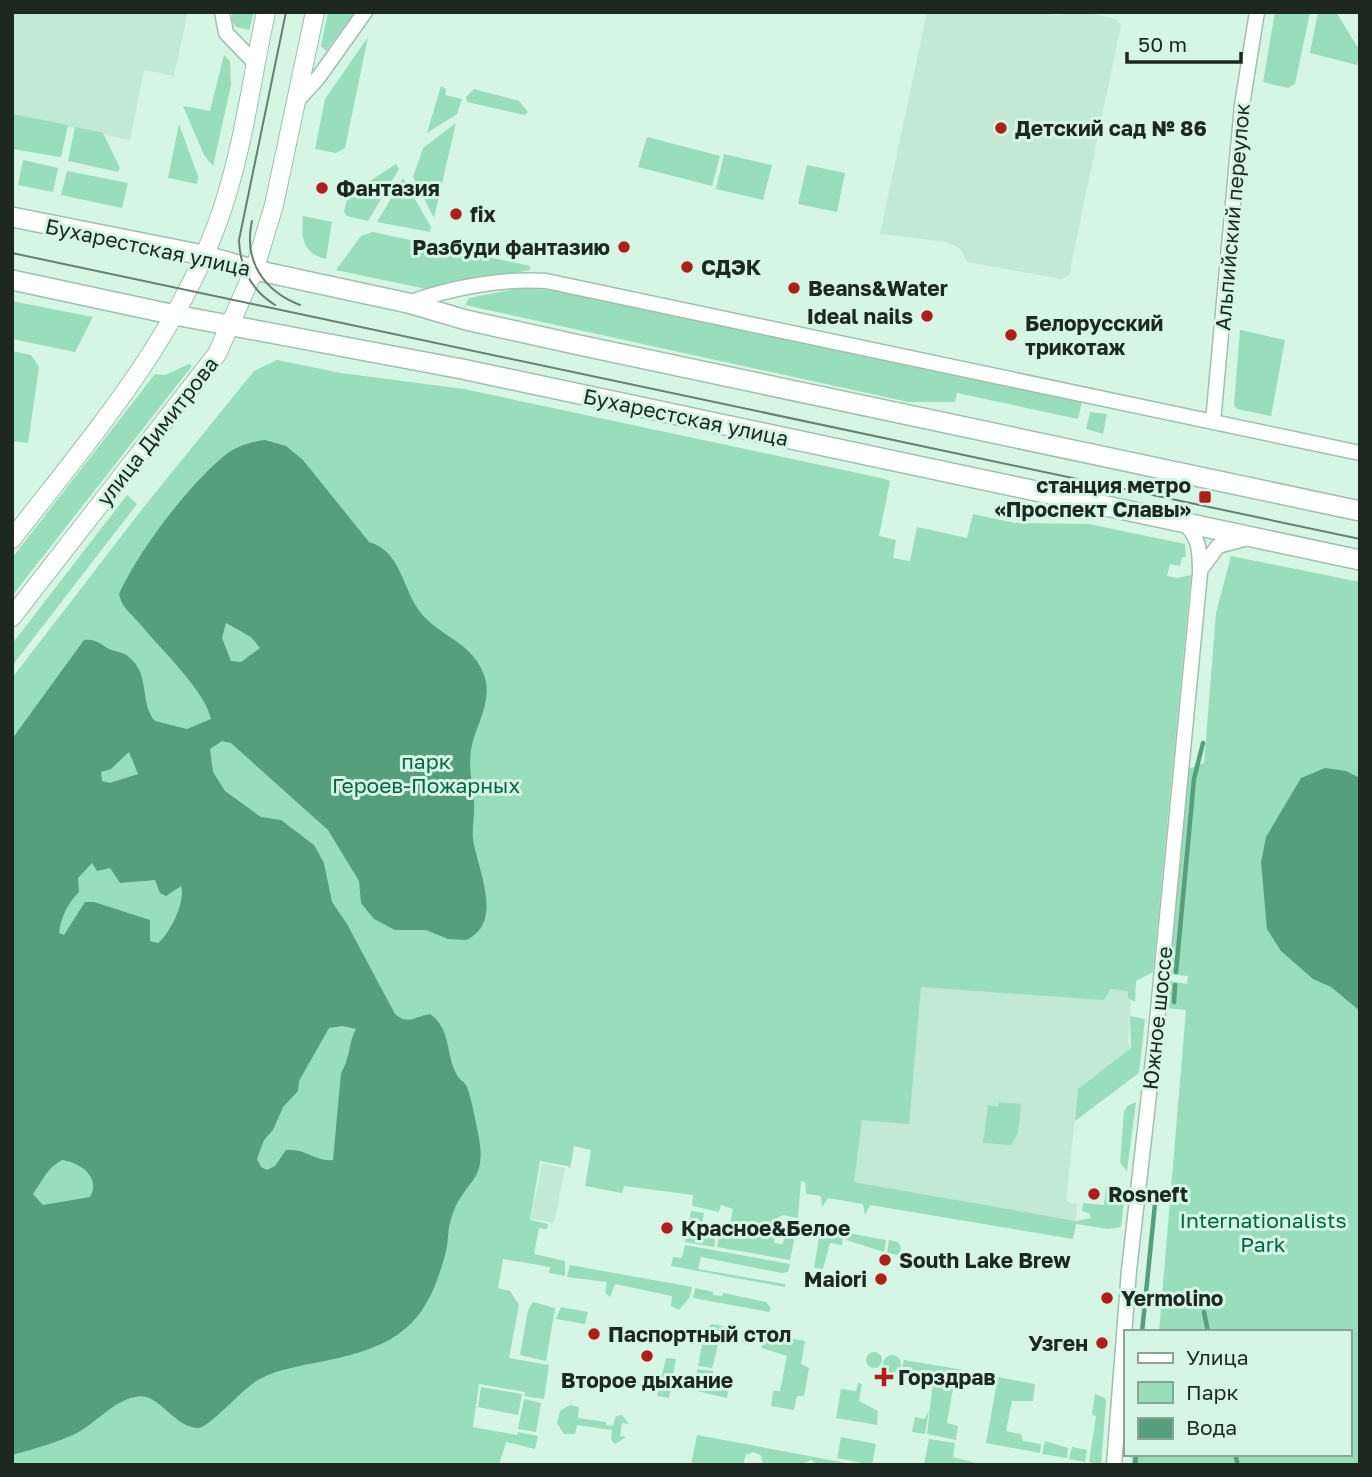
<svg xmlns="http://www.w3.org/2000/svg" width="1372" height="1477" viewBox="0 0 1372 1477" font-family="'Golos Text',sans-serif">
<rect width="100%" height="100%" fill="#d5f6e4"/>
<path fill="#c2e9d3" d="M12,12H188L174,76L144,70L130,140L12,115Z
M927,12H1042L1055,15L1084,12L1116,19L1121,25L1069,275L1062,279L967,262L960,248L946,242L880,234Z
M913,961L1132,984L1128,1042L1131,1048L1078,1090L1066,1201L1077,1204L1076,1221L854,1182L865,1092Z
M542,1163L565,1168L554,1223L531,1219Z"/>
<path fill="#98deba" d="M232,12H254L249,30L236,27L232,21Z
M328,12H355L326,51L321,46Z
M1275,12H1310L1295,84L1288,88L1263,82Z
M1318,12H1336L1360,51L1357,65L1310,53Z
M368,37L345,148L336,153L315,149L325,99Z
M224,55L230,61L231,85L213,166L204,155L183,106L210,111Z
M441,86L446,89L445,95L462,99L457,114L427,133Z
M474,89L519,101L528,112L525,115L467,102L466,97Z
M12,114L68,125L61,157L12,149Z
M456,123L434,218L413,177L423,148Z
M179,124L198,176L197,184L168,178Z
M75,127L103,133L120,168L118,172L68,161Z
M647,137L720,156L712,186L638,167Z
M724,154L772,165L763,200L716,189Z
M23,160L58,168L53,192L18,185Z
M396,164L399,169L368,221L347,216L344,212L348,195Z
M807,165L845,173L837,212L798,204Z
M67,171L128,183L122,208L61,195Z
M403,178L431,227L430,232L377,222Z
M303,216L332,222L326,259C302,253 301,238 303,216Z
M373,232L530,266V270L426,289L336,270L361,236Z
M521,288L559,291L1082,402L1078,419L957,393L955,402H908L465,305L469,298Z
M12,301L93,317L75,352L12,339Z
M1240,330L1285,340L1271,416L1237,409L1234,405Z
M12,351L31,355L39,367L28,443L12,441Z
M277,360L341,373L464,389L881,478L890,481L879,536L896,540L893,558L910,561L917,527L967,538L973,514L1015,523L1089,524L1185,544L1186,557H1182L1180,566L1170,564L1167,576L1177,578L1191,575L1153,972L1136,981L1135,1002L1128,998V991L1110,989L1104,1000L921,987L909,1124L862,1120L854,1182L1076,1221L1091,1218L1089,1213L1082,1211L1083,1203L1104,1205L1106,1186L1125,1191L1121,1227L1109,1229L1076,1224L1073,1239L870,1205L865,1215L863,1204L828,1198L822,1207L821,1196L806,1194L805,1182L801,1181L798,1218L783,1215L778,1218L774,1243L783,1244L788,1220L798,1221L790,1260L717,1247L720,1233L728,1234L733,1209L721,1205L719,1212L692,1206L693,1195L624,1186L622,1193L585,1186L591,1150L574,1146L570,1169L568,1166L540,1161L530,1220L548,1224L547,1229L539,1228L534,1254L565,1261V1276L549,1273L550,1267L503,1259L498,1288L510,1291L519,1305L509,1358L549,1365L544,1399L524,1396L525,1392L479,1384L473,1427L517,1435L518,1432L538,1436L535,1449L506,1442L499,1465H12V678L143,508L254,371Z
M189,364L192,366L12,596V558L155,374L165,375Z
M1090,412L1107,414L1103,434L1086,429Z
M127,495L137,504L12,666V644Z
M1231,556L1360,582V1465H1132V1454H1349V1332H1159L1186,1010L1166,1008L1169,981L1187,984L1188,976L1170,974L1188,769L1204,763L1216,613Z
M1130,1016L1145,1019L1139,1073L1075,1121L1078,1089L1131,1048Z
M999,1102L1021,1104L1018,1133L1011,1145L983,1143L988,1105L998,1107Z
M1136,1102L1127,1171L1120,1163L1124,1112L1127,1106Z
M691,1211L704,1213L702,1226L716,1229L714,1247L685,1242Z
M828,1229L844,1232L842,1245L830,1243L823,1269L814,1268L819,1237Z
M848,1233L886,1240L884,1252L846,1240Z
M889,1240L898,1242L901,1247L898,1269V1255L887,1253Z
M685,1245L790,1264L788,1272L782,1273L701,1257L698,1269L785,1284V1287L671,1266L673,1257L682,1258Z
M570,1265L692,1287L690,1297L679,1310L671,1306L672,1296L615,1284L610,1297L605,1293L607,1282L567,1277Z
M695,1288L713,1292V1295L722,1296L723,1293L766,1302L771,1308L769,1312L693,1298Z
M533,1302L555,1308L546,1361L520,1355L528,1310Z
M561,1307L588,1312L585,1324L556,1319Z
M712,1324L726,1327L724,1335L720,1338L712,1368L698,1366L705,1330Z
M741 1337a8 8 0 1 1 16 0a8 8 0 1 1-16 0Z
M762,1333L805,1341L801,1364L809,1368L804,1396H797L794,1410L771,1406L773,1391H780L787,1356L762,1348Z
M866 1360a8 8 0 1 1 16 0a8 8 0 1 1-16 0Z
M883 1364a9 9 0 1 1 18 0a9 9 0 1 1-18 0Z
M666,1358L676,1359L669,1398L657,1396Z
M904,1360L964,1370L966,1379L955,1377L947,1423L958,1426L956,1440L927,1434L933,1382L901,1372Z
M697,1369L713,1371V1375L730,1384L727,1398L697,1391Z
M998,1377L1035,1384L1033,1401H1012L1006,1431L1021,1434L1023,1441L1041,1444L1040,1453L986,1443Z
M858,1383L862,1384L859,1401L878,1411L877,1425L836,1418L841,1389L856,1391Z
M481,1387L522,1394L518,1415L478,1407Z
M1095,1394L1105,1398L1106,1402L1101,1465L1089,1462L1096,1416L1092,1415Z
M524,1399L541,1403L536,1432L518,1429Z
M570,1405L579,1407L578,1418L606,1422V1425L613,1426L616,1416L622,1415L629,1424L622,1423L620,1436L626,1437L615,1444L611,1440L612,1430L577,1425L575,1434H564L557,1423L560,1411Z
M929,1410L925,1434L912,1432L915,1417L925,1419Z
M697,1435L857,1465H818L811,1460L800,1465H763L761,1455L753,1452L746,1455L743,1465H691Z
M841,1437L876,1444L872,1465L837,1458Z
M929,1439L955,1443L953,1457L984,1465H924Z
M1045,1441L1068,1448L1067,1458L1042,1454Z
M1072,1447L1087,1450L1085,1462L1069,1459Z"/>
<path fill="#559f7b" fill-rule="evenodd" d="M265,440L286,446L303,460L369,542C401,551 402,588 420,612C440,637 475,643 485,678C492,704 475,726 471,750C468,768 473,786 474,802C475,814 472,827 473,839C477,868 505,923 466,940L448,939L426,930H395L374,919L361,903L359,881L328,830L231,743L222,741L210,749L213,772L225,791L261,817L281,820L314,845L324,863L332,902L347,924L395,1014C409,1026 415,1016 430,1014C452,1030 445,1054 457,1075C459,1080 465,1082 467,1087C472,1101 475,1118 478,1133C489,1185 463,1178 451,1219C447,1231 449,1243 445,1255C427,1322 401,1344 334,1359C309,1365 281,1367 258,1380C243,1388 209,1428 198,1428C172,1427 159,1391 135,1397C112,1402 97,1422 77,1433C57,1443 33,1449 12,1455V739L84,640C96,639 100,644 109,649C116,652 123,652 129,657C151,675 139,703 155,721L187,729L211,719C204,689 161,650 141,625C132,614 122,609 119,594C139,550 187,487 224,456C236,446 250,442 265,440ZM226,623L251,637L260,648L241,662L231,661L222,638ZM129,752L138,774L110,783L102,781L101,772L111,769ZM92,863L97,871L110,868L120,883L155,880L160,893L166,896L181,886C186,901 170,934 158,943L150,941V920L94,902H85L64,935L59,933C61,916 68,903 79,892L78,878ZM342,1026L356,1029C348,1044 350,1059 341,1073L333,1160C315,1162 305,1148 286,1150L275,1166L267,1170L261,1167L257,1159L264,1140L273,1130L283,1107L298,1091L299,1081L329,1028ZM62,1160C81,1163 101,1177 90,1197L43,1205L33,1194C43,1180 47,1168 62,1160Z
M1325,768L1346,771L1360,778V1011L1331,987L1313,979L1281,951L1267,929L1261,862L1266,837L1301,778Z"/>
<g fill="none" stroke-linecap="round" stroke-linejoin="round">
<path stroke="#559f7b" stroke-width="4.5" d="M1176,972L1194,779L1203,743
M1174,1002L1175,985
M1204,1312L1208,1332
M1142,1332L1156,1194
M1235,1454L1238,1465
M1135,1465L1136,1454"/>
<g stroke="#a0bfae" stroke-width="17">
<path id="minor" d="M222,12L226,33L255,63
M296,102L318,78L365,12
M408,303C450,288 501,278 546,281L1360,453
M1213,422L1242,105L1257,12
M1201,569L1218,546L1244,539
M1114,1465L1129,1270L1155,1042L1200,573C1200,554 1200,533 1181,522"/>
</g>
<g stroke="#a0bfae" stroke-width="20">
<path id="tertiary" d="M12,539C95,432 188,326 227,194C245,135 253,72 266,12
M12,617L217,354L255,268L274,205L315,12"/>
</g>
<g stroke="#a0bfae" stroke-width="22">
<path id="secondary" d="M12,217L203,255L255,270L408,303L466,320L579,345L1360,511
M12,280L175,315L462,369L1360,560"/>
</g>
<use href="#minor" stroke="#fff" stroke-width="14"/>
<use href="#tertiary" stroke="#fff" stroke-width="18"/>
<use href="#secondary" stroke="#fff" stroke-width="19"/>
<path stroke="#697e72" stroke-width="2" d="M252,221C243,261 264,291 300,305
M12,253L1360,539
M275,305C251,290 240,269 239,240L286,12"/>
</g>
<g fill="#af1f18" stroke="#d5f6e4" stroke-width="2.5">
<circle cx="1001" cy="128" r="7"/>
<circle cx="322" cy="188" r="7"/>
<circle cx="456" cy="214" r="7"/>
<circle cx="624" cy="247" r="7"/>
<circle cx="687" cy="267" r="7"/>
<circle cx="794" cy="288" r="7"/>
<circle cx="927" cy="316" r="7"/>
<circle cx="1011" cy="335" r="7"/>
<rect x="1198" y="490" width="14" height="14" rx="3.5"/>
<circle cx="1094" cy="1194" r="7"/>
<circle cx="667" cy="1228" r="7"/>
<circle cx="885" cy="1260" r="7"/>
<circle cx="881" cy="1279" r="7"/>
<circle cx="1107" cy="1298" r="7"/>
<circle cx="594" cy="1334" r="7"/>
<circle cx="1102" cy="1343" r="7"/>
<circle cx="647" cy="1356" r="7"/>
<path d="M880.5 1366.5h7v7h7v7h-7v7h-7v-7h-7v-7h7z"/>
</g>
<g text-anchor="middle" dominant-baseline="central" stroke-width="6" stroke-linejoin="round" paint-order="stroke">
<g font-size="21" font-weight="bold" fill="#1c2821" stroke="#d5f6e4" text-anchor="start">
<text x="1015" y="128">Детский сад № 86</text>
<text x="336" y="188">Фантазия</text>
<text x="470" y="214">fix</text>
<text x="610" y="247" text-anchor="end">Разбуди фантазию</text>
<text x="701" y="267">СДЭК</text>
<text x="808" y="288">Beans&amp;Water</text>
<text x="913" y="316" text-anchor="end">Ideal nails</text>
<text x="1025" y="323">Белорусский<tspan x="1025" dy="24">трикотаж</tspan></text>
<text x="1191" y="485" text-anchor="end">станция метро<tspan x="1191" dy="24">«Проспект Славы»</tspan></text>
<text x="1108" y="1194">Rosneft</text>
<text x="681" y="1228">Красное&amp;Белое</text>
<text x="899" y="1260">South Lake Brew</text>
<text x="867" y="1279" text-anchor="end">Maiori</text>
<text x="1121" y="1298">Yermolino</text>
<text x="608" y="1334">Паспортный стол</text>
<text x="1088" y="1343" text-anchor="end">Узген</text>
<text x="898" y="1377">Горздрав</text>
<text x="647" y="1380" text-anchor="middle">Второе дыхание</text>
</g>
<g font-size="21" fill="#1c2821" stroke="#d5f6e4">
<text transform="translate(1232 217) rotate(-85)">Альпийский переулок</text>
<text transform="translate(148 247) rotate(12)">Бухарестская улица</text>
<text transform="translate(686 417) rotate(12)">Бухарестская улица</text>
<text transform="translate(157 431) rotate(-52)">улица Димитрова</text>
<text transform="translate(1157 1018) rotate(-84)">Южное шоссе</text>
</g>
<g font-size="21" fill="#016442" stroke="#d5f6e4">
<text x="426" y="761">парк<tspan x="426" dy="24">Героев-Пожарных</tspan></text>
<text x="1263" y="1220">Internationalists<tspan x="1263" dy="24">Park</tspan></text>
</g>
</g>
<rect width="1372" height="1477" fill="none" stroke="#1c2821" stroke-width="28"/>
<rect x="1124" y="1330" width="228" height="126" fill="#d5f6e4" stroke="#8ba496" stroke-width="2"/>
<rect x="1138" y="1353" width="35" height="10" fill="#ffffff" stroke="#8ba496" stroke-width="2"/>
<text x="1186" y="1365" font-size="21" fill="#1c2821">Улица</text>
<rect x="1138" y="1382" width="35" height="21" fill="#98deba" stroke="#8ba496" stroke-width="2"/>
<text x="1186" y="1400" font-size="21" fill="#1c2821">Парк</text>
<rect x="1138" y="1418" width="35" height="21" fill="#559f7b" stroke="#8ba496" stroke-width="2"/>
<text x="1186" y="1435" font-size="21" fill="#1c2821">Вода</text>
<path d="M1127 52v10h114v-10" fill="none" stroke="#1c2821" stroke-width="3.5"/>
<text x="1138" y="52" font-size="21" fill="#1c2821" stroke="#d5f6e4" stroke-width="5" paint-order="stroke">50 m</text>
</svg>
